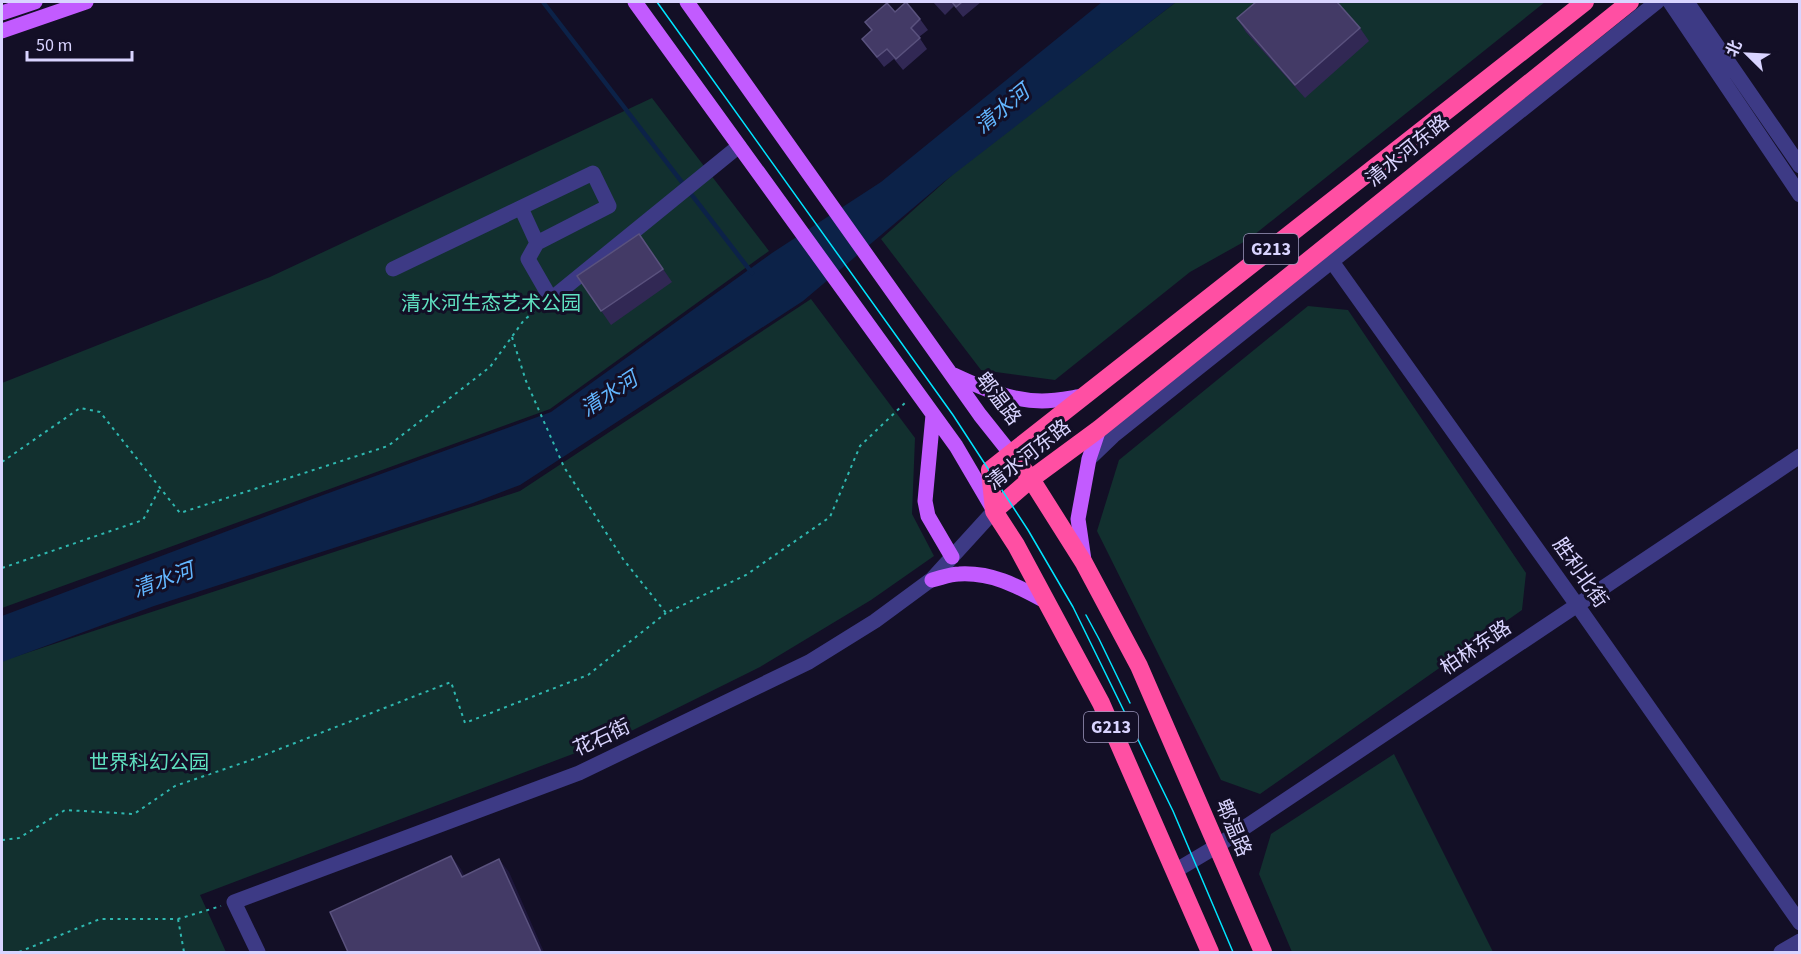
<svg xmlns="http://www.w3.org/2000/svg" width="1801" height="954" viewBox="0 0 1801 954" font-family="'Source Sans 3','Noto Sans SC',sans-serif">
<rect width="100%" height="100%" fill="#130f26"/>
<path fill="#12302f" d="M1176,2H1545L1249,239L1190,272L1055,380L981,370L881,239L960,168Z
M652,98L769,251L550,409L2,608V383L270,277Z
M811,299L915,438L912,514L934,556L871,600L760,667L623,735L200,895L226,952H2V661L520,491Z
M1308,306L1348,310L1526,573L1522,610L1260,794L1221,780L1097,531L1119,460Z
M1394,754L1493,952H1292L1259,874L1271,834Z"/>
<path fill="#0c2248" d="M1102,2H1176L945,181L803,301L520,485L473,503L154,606L2,662V616L315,498L551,412L772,253L881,182Z"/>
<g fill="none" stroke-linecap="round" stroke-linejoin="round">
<path stroke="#0c2248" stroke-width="4.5" d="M543,2L752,273"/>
<path stroke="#2fb8b0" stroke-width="2" stroke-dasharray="3 4.5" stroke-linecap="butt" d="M512,337L526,381L564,467L623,559L666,613L746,575L830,517L860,446L906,402
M2,462L80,408L100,412L180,513L388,446L490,367L524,320L539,308
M2,568L143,520L160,488
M2,840L19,838L65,810L134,814L175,786L254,759L451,682L465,723L588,675L666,613
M178,919L184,952
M19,952L100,919H178L221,906"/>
<path stroke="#3d3a85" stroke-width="15" d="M1670,2L1800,195
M1687,2L1800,166
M521,208L537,243
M1323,249L1577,605L1800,923
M393,269L593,173L609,206L537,243L528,259L551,299L739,146
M1089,459L1113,436L1657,2
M1175,871L1217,846L1800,456
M258,952L234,902L579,773L809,662L875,621L932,579L994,511
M1781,952L1800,941"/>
<path stroke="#c25bff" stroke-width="15" d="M635,2L956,446L993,509
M687,2L980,415L1011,454
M2,13L35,2
M2,31L86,2
M954,375C982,388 1010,401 1042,401C1056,401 1070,398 1084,396
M933,415L925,501L928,516L952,557
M1084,560L1078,519L1089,459L1099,429
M932,580C941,578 950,574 959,574C993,572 1019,587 1047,602"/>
<path stroke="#ff4fa3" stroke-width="18" d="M1011,454L1031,479L1084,563L1139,666L1263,952
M994,511L1031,479L1099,429L1630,2
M1210,952L1101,703L1016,545L994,511L990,470L1585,2"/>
<path stroke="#00e5ff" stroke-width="1.5" d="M657,2L953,415L1028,530L1073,607L1173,811L1233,952
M1086,615L1099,639L1130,703"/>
</g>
<path fill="#312854" d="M933,2H981L963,17L954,6L945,15Z
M895,12L920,19L928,30L919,37L927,49L903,70L894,59L884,67L862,39L872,31L865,22Z
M1237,18L1360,28L1369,41L1305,98L1246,32Z
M639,234L672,282L611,325L577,276Z"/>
<path fill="#1d163a" d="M451,856L461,869L472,890L462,877Z
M499,859L509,872L544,952H541Z"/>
<path fill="#433a66" stroke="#5a527e" stroke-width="1.5" d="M906,2L920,19L911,28L920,38L896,59L887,49L877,57L862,39L872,30L865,22L887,3L895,12Z
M952,2H962L956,7Z
M1256,2H1337L1360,28L1295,85L1237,18Z
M639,234L663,269L601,311L577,276Z
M451,856L462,877L499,859L541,952H348L330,912Z"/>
<g text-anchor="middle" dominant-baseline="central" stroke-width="6" stroke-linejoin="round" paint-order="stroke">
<g fill="#130f26" stroke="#9e99be" stroke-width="1.5">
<rect x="1244" y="234" width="54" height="30" rx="4.5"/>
<rect x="1084" y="712" width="54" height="30" rx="4.5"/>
</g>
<g font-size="18" font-weight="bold" fill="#d9d4ff">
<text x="1271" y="249">G213</text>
<text x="1111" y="727">G213</text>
</g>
<g font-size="20" fill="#d9d4ff" stroke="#130f26">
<text transform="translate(1408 151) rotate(-39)">清水河东路</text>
<text transform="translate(998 399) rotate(53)">郫温路</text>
<text transform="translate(1029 455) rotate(-38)">清水河东路</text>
<text transform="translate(1580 573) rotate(55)">胜利北街</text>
<text transform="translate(1476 648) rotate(-34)">柏林东路</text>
<text transform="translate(602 738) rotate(-25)">花石街</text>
<text transform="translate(1233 828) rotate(67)">郫温路</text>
</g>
<g font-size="20" fill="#5fe0c0" stroke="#130f26">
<text x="491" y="304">清水河生态艺术公园</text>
<text x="149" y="763">世界科幻公园</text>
</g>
<g font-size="21" font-style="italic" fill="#62b6ff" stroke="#130f26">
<text transform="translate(1002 109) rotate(-39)">清水河</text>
<text transform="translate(609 394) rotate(-33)">清水河</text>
<text transform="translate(163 580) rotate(-20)">清水河</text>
</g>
</g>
<rect width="1801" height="954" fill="none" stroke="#d9d4ff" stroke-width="6"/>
<g transform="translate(1747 54) rotate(294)" stroke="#130f26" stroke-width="4.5" paint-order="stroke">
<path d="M0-4.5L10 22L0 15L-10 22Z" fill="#d9d4ff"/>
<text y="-9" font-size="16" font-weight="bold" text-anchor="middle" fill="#d9d4ff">北</text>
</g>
<path d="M27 51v9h105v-9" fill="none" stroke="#d9d4ff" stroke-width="3"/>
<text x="36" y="51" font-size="18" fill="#d9d4ff" stroke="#130f26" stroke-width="4.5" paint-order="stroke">50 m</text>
</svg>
